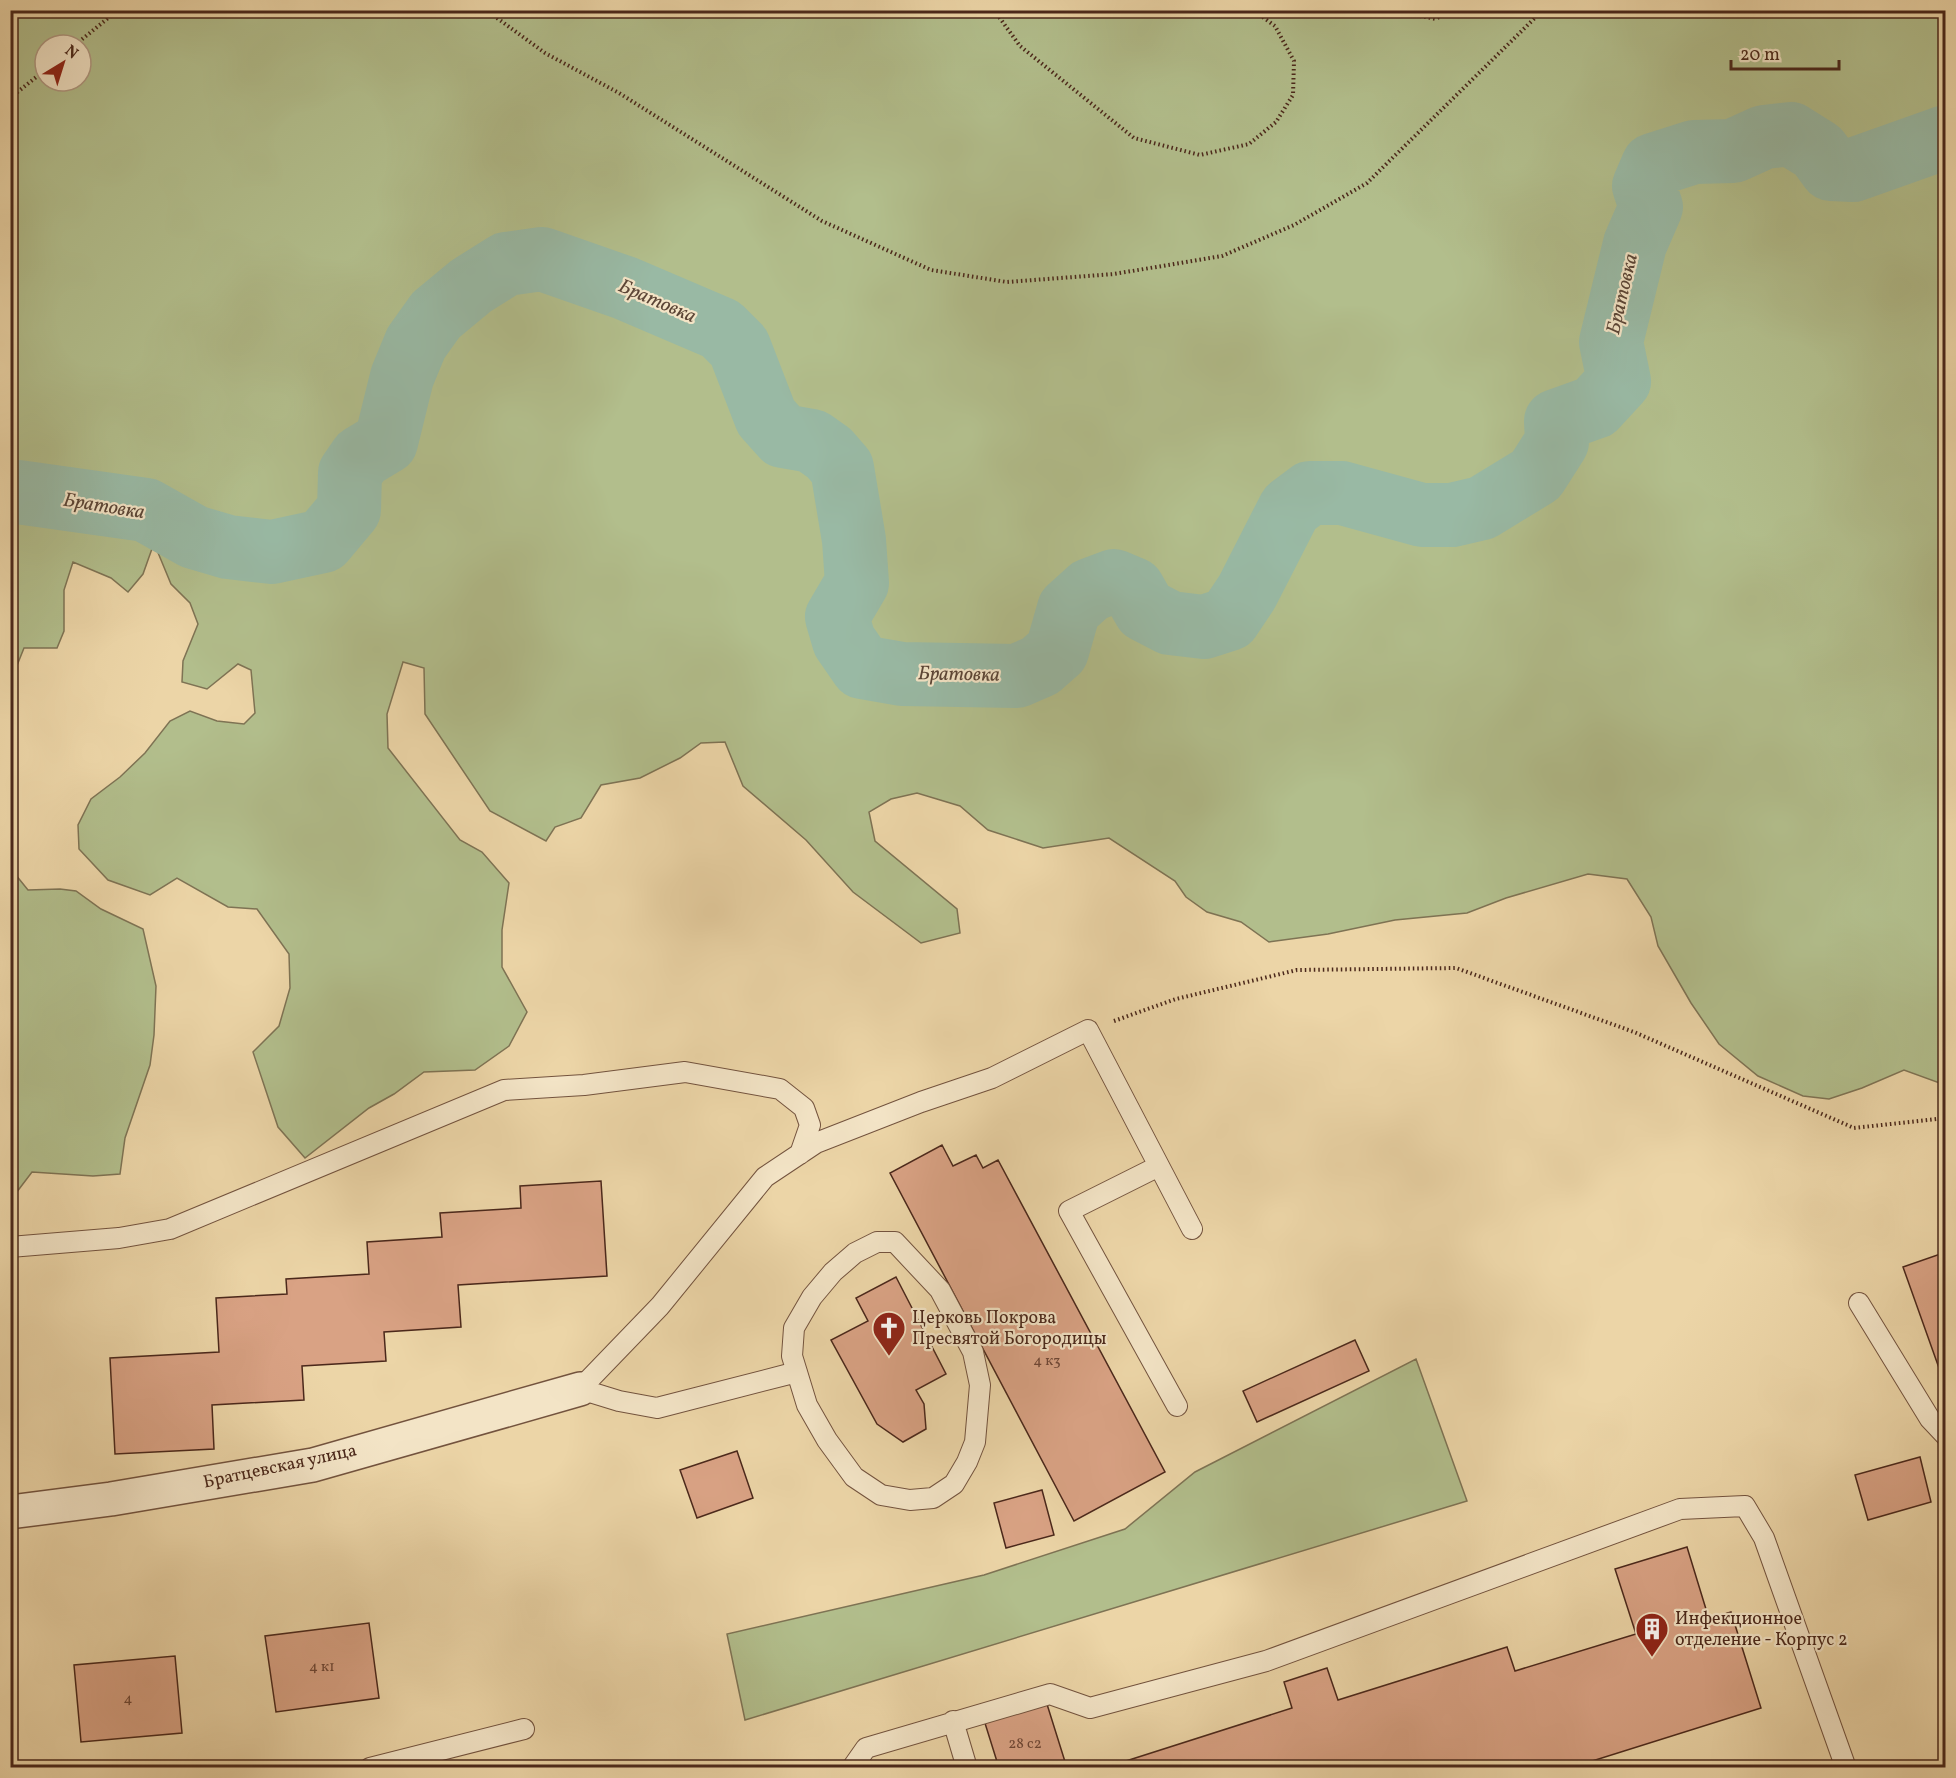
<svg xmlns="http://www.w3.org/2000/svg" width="1956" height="1778" viewBox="0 0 1956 1778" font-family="Vollkorn,serif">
<rect width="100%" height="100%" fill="#ecd5a7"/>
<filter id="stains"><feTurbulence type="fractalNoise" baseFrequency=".00333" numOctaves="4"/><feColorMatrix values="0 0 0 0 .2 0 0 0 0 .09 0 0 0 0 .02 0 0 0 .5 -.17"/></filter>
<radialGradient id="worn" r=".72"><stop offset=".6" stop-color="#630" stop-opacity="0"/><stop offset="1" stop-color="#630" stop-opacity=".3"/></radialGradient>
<path fill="#b2be8c" stroke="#7e7354" stroke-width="1.5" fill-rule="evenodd" d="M11,10L1945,11V1085L1904,1070L1862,1088L1829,1099L1803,1096L1758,1076L1719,1044L1691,1003L1658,946L1651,917L1627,879L1588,874L1506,898L1467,913L1395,920L1328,934L1269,942L1241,922L1207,912L1186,897L1175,881L1109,838L1043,848L988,830L960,806L917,793L891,799L869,812L875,841L957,909L960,933L921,943L853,892L806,840L743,786L725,742L701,743L680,758L640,778L601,785L581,818L555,827L546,841L490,811L425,714L424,668L403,662L387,714L388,748L460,840L482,852L509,883L502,930V967L527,1012L509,1046L475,1070L424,1072L394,1094L369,1108L305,1158L278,1127L253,1052L279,1026L290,988L289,954L257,909L228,907L177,878L150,895L108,880L79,849L78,825L91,799L120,777L145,753L170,721L190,711L217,721L244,724L255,713L251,670L238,664L207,689L182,682L183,661L198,624L190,603L171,584L154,543L143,574L128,592L111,578L73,562L64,590V631L57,648H24L14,673L11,674ZM45,45H81V81H45Z
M11,869L28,890L60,889L76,891L101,909L143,929L156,986L154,1035L150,1065L125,1138L120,1174L93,1176L32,1172L13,1197L10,1196Z
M1416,1359L1467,1501L745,1720L727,1634L984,1575L1125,1529L1195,1472Z"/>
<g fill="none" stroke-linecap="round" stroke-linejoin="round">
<path stroke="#99b9a4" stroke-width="64" d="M10,494L18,492L146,510L194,537L228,547L272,552L323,541L349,510L350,473L361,457L386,442L402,377L416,343L436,315L471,286L506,264L542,259L625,288L721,329L739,347L766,417L783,436L812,441L829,453L842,468L854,540L857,583L837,617L844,641L862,667L902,674L1017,676L1040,666L1057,651L1069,609L1090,590L1114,581L1133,589L1145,610L1170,623L1204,627L1229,619L1247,592L1290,508L1310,493H1342L1422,515H1452L1482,508L1536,475L1557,442L1556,421L1595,407L1619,381L1611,342L1635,244L1651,207L1644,186L1653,165L1694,152L1733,151L1764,137L1791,134L1818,151L1831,169L1853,170L1946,137"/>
</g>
<path fill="#d9a284" stroke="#4b281b" stroke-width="1.5" d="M942,1145L953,1166L976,1155L983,1168L998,1160L1165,1472L1074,1521L890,1173Z
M601,1181L607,1276L458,1285L461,1327L384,1332L386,1361L302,1366L304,1400L212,1405L214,1449L115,1454L110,1358L219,1352L216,1298L287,1294L286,1279L369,1274L367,1242L442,1237L440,1213L521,1208L520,1186Z
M1946,1252V1365L1939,1368L1903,1267Z
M896,1277L946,1374L916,1390L924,1404L926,1429L903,1442L877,1424L831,1340L868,1321L856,1298Z
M1355,1340L1369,1371L1257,1422L1243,1391Z
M737,1451L753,1498L697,1518L680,1470Z
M1920,1457L1931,1502L1868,1520L1855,1475Z
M1042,1490L1054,1535L1006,1548L994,1503Z
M1687,1547L1709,1619L1731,1612L1761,1708L1570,1768H1104L1292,1708L1284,1682L1327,1668L1338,1700L1507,1647L1515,1671L1636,1634L1615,1569Z
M369,1623L379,1698L276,1712L265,1636Z
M175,1656L182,1733L81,1742L74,1665Z
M1046,1701L1067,1768H999L984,1720Z"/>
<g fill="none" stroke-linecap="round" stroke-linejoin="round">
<g stroke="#73533e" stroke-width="22">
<path id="service" d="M1159,1166L1069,1211L1177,1406
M877,1242H895L940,1290L973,1352L980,1385L975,1442L967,1462L954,1484L933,1498L910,1500L881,1495L854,1477L827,1440L807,1405L792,1356L794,1328L812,1297L833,1272L855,1253Z
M10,1247L119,1238L170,1229L504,1090L584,1085L685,1072L780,1089L804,1108L810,1125L800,1154
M1859,1303L1930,1419L1946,1436
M797,1372L657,1408L619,1401L580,1389L660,1306L765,1177L816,1143L921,1102L992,1078L1088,1030L1192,1229
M953,1721L967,1768
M370,1768L524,1729
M852,1768L866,1748L1050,1694L1090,1708L1266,1661L1680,1509L1745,1506L1764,1538L1846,1768"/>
</g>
<g stroke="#73533e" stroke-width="36">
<path id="minor" d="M10,1512L111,1499L313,1465L580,1389"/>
</g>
<path stroke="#4b281b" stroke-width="4" stroke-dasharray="1.5 3" stroke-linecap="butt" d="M486,10L545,53L619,93L822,221L931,270L1007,282L1114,274L1222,256L1294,225L1367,183L1543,10
M994,10L1020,46L1134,138L1200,155L1249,144L1276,122L1293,95L1294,61L1275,26L1253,10
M1389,10L1436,19L1451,10
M75,45L118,10
M10,98L45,70
M1114,1021L1176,999L1297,970L1456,968L1634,1032L1854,1128L1946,1118"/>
<use href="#service" stroke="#f3e4c6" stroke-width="20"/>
<use href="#minor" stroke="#f3e4c6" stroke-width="33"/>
</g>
<defs>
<g id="church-pin" transform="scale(1.725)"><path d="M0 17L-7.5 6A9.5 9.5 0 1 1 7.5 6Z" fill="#8f2418" stroke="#f3e4c6"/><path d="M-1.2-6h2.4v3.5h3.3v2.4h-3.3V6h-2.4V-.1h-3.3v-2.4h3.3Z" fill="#fff"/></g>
<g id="building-pin" transform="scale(1.725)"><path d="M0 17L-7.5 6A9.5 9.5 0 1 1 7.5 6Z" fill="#8f2418" stroke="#f3e4c6"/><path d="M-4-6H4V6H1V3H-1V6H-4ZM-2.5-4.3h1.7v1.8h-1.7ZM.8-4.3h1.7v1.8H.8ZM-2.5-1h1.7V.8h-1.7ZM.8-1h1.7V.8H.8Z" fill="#fff"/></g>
</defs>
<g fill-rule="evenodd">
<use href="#church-pin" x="889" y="1328"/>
<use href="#building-pin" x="1652" y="1629"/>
</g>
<g text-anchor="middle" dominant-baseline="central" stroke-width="4.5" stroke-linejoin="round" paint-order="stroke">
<g font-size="15" fill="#6e4635">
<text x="1047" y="1361">4 к3</text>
<text x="322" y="1667">4 к1</text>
<text x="128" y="1699">4</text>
<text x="1025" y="1744">28 с2</text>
</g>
<g font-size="18" fill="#4b281b" stroke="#f3e4c6" text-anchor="start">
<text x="912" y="1318">Церковь Покрова<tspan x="912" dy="21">Пресвятой Богородицы</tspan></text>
<text x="1675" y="1619">Инфекционное<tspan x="1675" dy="21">отделение - Корпус 2</tspan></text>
</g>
<g font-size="18" fill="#4b281b" stroke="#f3e4c6">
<text transform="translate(280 1467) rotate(-12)">Братцевская улица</text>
</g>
<g font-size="20" font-style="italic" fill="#5b4536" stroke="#f3e4c6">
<text transform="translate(1623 294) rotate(-77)">Братовка</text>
<text transform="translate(657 302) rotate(23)">Братовка</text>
<text transform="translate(104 507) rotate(9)">Братовка</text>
<text transform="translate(959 675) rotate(1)">Братовка</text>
</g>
</g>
<rect width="1956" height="1778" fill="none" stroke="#ecd5a7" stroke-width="36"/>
<rect x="12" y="12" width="1932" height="1754" fill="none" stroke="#4b281b" stroke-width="3"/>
<rect x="18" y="18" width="1920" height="1742" fill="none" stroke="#4b281b" stroke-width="1.5"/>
<g transform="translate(63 63) rotate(38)"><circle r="28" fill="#f3e4c6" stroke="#b09982" stroke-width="1.5"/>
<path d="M0-4.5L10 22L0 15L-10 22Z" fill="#8f2418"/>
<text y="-9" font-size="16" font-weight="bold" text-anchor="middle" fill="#4b281b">N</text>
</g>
<path d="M1731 60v9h108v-9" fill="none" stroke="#4b281b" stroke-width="3"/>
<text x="1740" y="60" font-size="18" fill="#4b281b" stroke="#f3e4c6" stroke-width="4.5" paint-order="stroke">20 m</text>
<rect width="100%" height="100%" filter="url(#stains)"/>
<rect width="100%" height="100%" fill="url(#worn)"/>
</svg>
